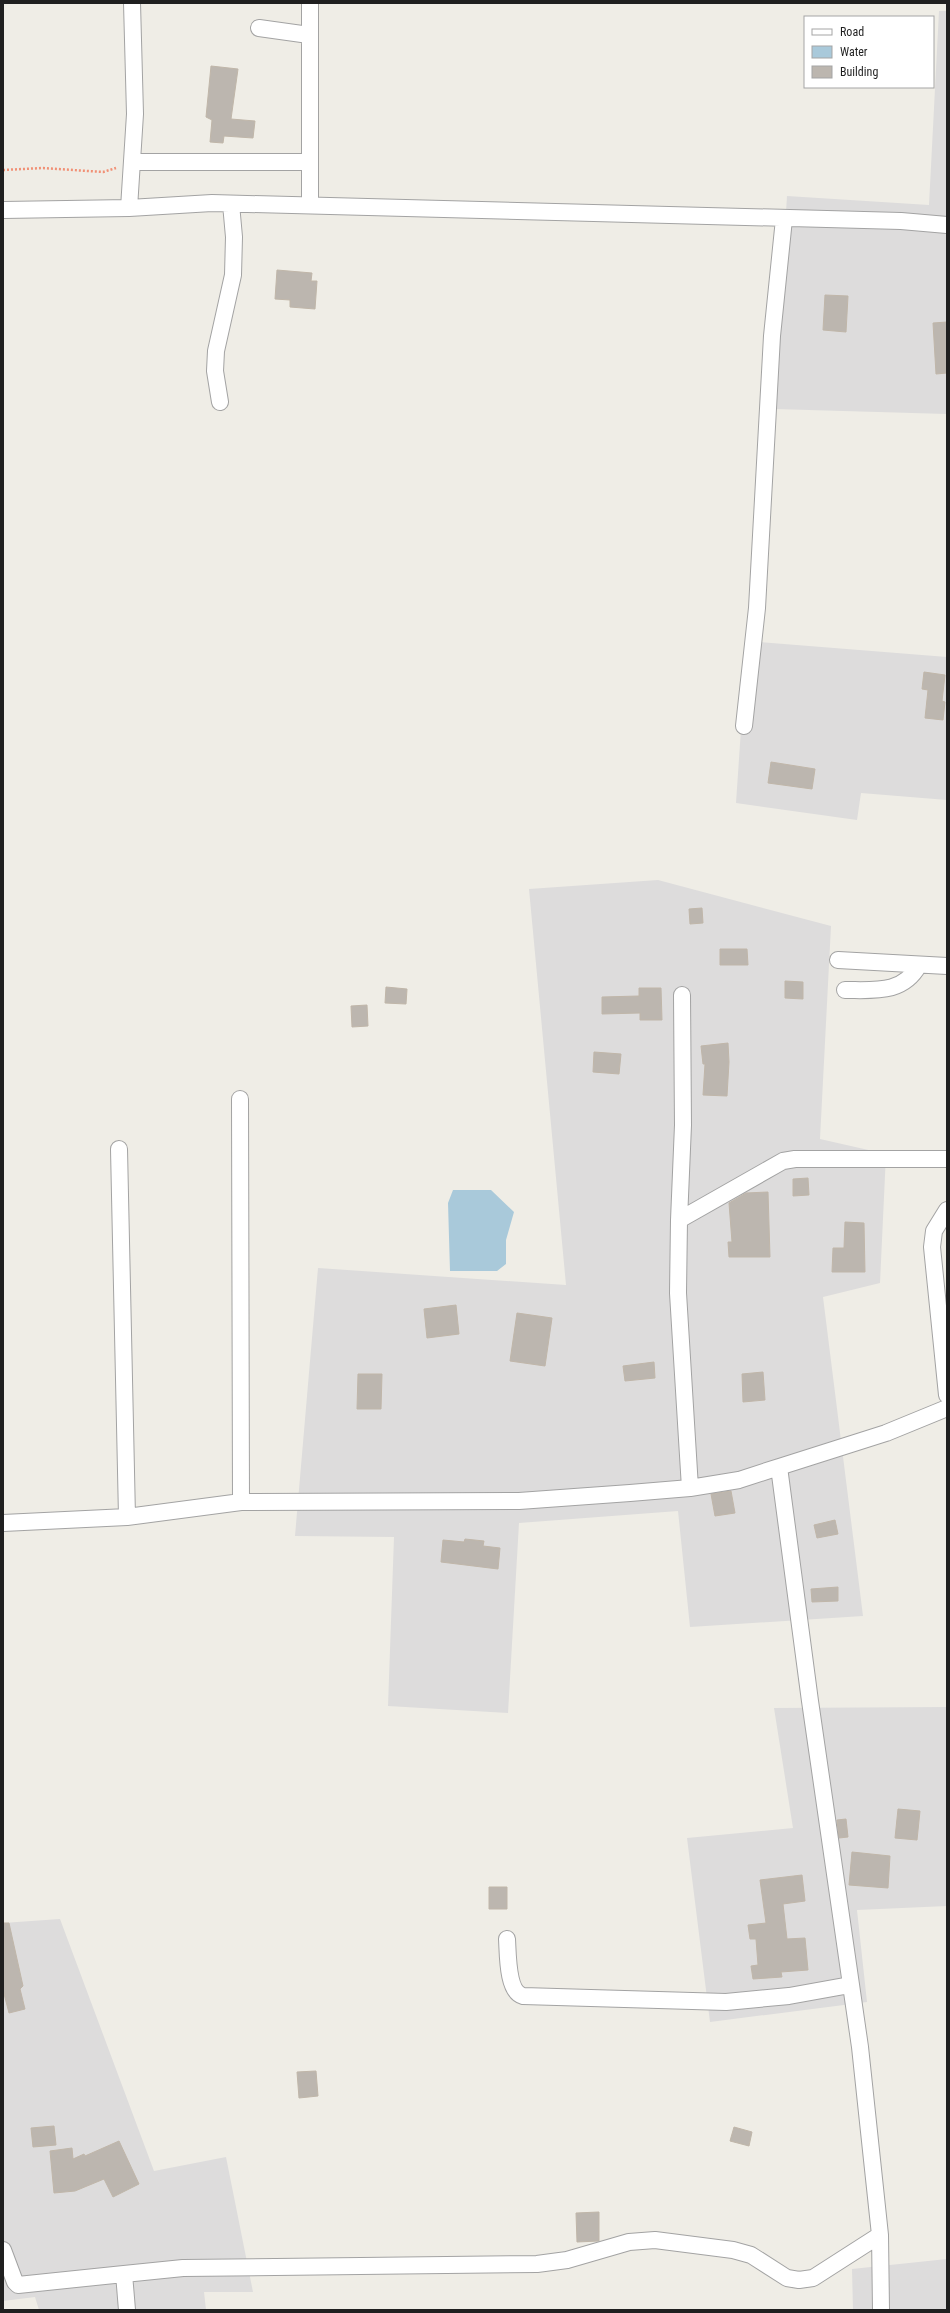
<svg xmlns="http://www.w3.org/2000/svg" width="950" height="2313" viewBox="0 0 950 2313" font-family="'Roboto Condensed',sans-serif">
<rect width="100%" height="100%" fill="#efede6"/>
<path fill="#dddcdc" d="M939,11H947V414L774,409L787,196L929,205Z
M747,641L947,657V800L861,793L857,820L736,803Z
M658,880L831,926L820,1139L886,1154L880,1283L823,1297L863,1616L690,1627L678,1511L519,1523L508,1713L388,1706L394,1537L295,1536L318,1268L566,1285L529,889Z
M947,1707V1906L857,1910L867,2002L710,2022L687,1838L793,1828L774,1708Z
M60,1919L154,2171L226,2157L253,2292H204L206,2310H39L35,2297L3,2301V1923Z
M947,2259V2310H853L852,2269Z"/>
<path fill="#a9c9da" d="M453,1190H491L514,1212L506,1240V1264L497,1271H450L448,1203Z"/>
<path fill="#bcb6af" stroke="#c0b6a9" d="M211,66L238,69L231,119L255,121L253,138L224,136L223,143L210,142L212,120L206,117Z
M277,270L312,273L311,281H317L315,309L290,307V300L275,299Z
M825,295L848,296L846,332L823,330Z
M947,322V373L936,374L933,323Z
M924,672L945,675L942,701L945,702L943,720L925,718L928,690L922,689Z
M771,762L815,769L812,789L768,783Z
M702,908L703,923L690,924L689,909Z
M720,949H747L748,965H720Z
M785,981L803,982V999L785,998Z
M386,987L407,989L406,1004L385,1003Z
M639,988H661L662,1020H640V1013L602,1014V997L639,996Z
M367,1005L368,1026L352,1027L351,1006Z
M728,1043L729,1062L727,1096L703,1095L705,1064H703L701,1046Z
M594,1052L621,1054L619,1074L593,1072Z
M808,1178L809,1195L793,1196V1179Z
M768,1192L770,1257H729L728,1242H732L729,1203L746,1193Z
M845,1222L864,1223L865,1272H832L833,1248H844Z
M456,1305L459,1334L427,1338L424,1309Z
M517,1313L552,1318L545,1366L510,1361Z
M654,1362L655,1378L625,1381L623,1366Z
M763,1372L765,1400L743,1402L742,1374Z
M358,1374H382L381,1409H357Z
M731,1491L735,1513L715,1516L711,1494Z
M835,1520L838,1534L817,1538L814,1525Z
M465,1539L484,1541L483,1546L500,1548L498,1569L441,1562L443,1540L464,1542Z
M838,1587V1601L812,1602L811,1589Z
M898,1809L920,1811L917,1840L895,1838Z
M846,1819L848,1837L839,1838L837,1820Z
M852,1852L890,1856L888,1888L849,1885Z
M802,1875L805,1901L783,1904L787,1939L805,1938L808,1970L781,1972L782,1977L753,1979L751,1966L758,1965L756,1939H750L748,1925L766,1923L760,1880Z
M489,1887H507V1909H489Z
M3,1923H9L23,1986L20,1989L25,2009L9,2013L3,1990Z
M316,2071L318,2096L299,2098L297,2072Z
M54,2126L56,2145L33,2147L31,2128Z
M734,2127L752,2132L749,2146L730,2141Z
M119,2141L139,2184L113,2197L104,2179L75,2191L54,2193L50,2151L72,2148L73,2159L84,2154L85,2156Z
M599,2212V2241L577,2242L576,2213Z"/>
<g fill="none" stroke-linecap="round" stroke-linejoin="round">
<g stroke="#a3a3a3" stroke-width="18">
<path id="minor" d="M259,28L309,35
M132,162H308
M310,205V3
M129,208L135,114L132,3
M3,210L129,208L212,203L901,221L947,225
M220,402L215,371L216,351L233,275L234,237L231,204
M744,726L757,608L772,336L784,219
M838,960L947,966
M845,990C875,990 903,994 919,965
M682,995L683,1125L679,1220L678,1293L690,1488
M240,1099L241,1502
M119,1149L127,1517
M947,1210L934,1231L932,1247L947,1395
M679,1220L783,1161L795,1159H947
M779,1467L886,1433L947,1408
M3,1523L127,1517L241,1502L519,1501L630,1493L690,1488L739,1480L779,1467L810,1701L860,2047L880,2235L881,2310
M507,1939C508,1954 507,1992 523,1996L726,2002L789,1996L850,1985
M3,2250L15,2282L18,2285L124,2274L127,2310
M124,2274L183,2268L537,2264L567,2260L629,2242L655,2240L733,2250L751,2255L787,2278L799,2280L813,2278L880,2235"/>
</g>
<path stroke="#f19075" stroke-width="2.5" stroke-dasharray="2 2" stroke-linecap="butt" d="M3,170L43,168L103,172L116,168"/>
<use href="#minor" stroke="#fff" stroke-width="16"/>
</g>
<rect width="950" height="2313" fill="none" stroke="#1f1f1f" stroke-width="8"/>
<rect x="804" y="16" width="130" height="72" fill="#ffffff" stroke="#a5a5a5"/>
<rect x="812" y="29" width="20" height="6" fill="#ffffff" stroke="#a5a5a5"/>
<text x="840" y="36" font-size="12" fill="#1f1f1f">Road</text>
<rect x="812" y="46" width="20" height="12" fill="#a9c9da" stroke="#a5a5a5"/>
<text x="840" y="56" font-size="12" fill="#1f1f1f">Water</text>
<rect x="812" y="66" width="20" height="12" fill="#bcb6af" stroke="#a5a5a5"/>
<text x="840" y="76" font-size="12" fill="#1f1f1f">Building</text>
</svg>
